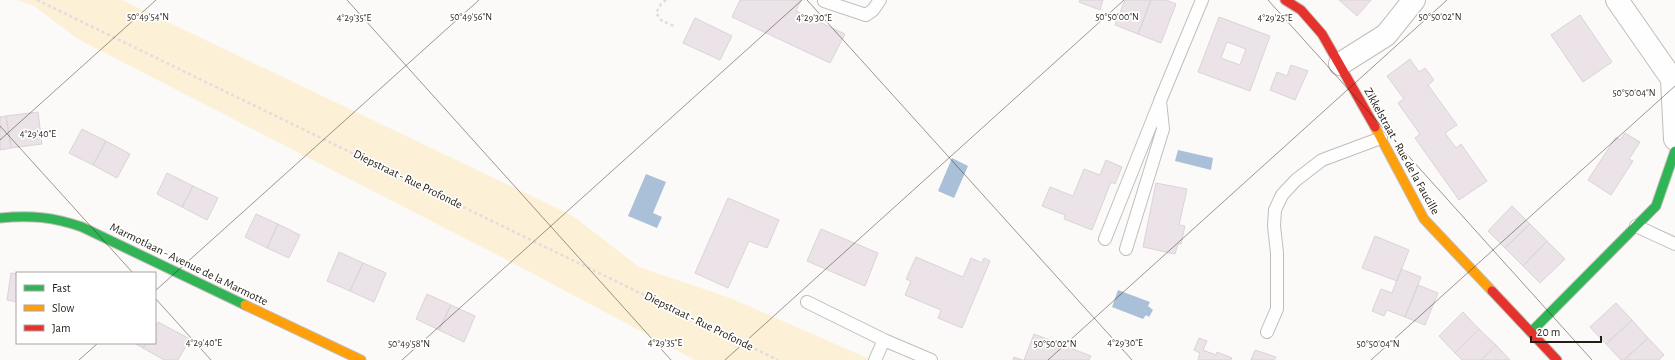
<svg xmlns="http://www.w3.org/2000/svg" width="1675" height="360" viewBox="0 0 1675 360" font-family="'Alegreya Sans',sans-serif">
<rect width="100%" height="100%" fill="#fcfaf8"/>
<path fill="#fcf0d6" d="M17,0H122L573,216L639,267L730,298L872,360H695L507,260L78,39L34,6Z"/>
<path fill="#a9c0d8" d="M1178,150L1213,158L1211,170L1175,161Z
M952,158L968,166L954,198L938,191Z
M646,174L666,182L653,213L662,217L657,228L628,216Z
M1118,290L1150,302L1148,306L1153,310L1149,317L1146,315L1143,319L1112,307Z"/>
<path fill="#ebe3e7" stroke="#d9d4d6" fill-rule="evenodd" d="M740,0H801L796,11L845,34L830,63L732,17Z
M1080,0H1103L1100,10L1079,2Z
M1125,0H1151L1138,34L1115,25Z
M1151,0H1166L1176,4L1161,43L1138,34Z
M1339,0H1371L1357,16Z
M1580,15L1612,62L1583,82L1551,35Z
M1219,17L1270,36L1250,91L1198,72ZM1227,42L1246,49L1240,65L1221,58Z
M695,18L732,36L720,60L683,43Z
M1410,59L1419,72L1425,68L1434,80L1428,85L1457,125L1445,133L1456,148L1461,144L1487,181L1459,200L1415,138L1420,134L1398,103L1404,99L1387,76Z
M1291,65L1308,71L1295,100L1270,90L1277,72L1287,76Z
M38,112L42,144L11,148L6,116Z
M6,116L11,148L0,150V117Z
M82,129L106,141L93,165L69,153Z
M1625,133L1640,142L1629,159L1633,161L1611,195L1588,180L1616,137L1620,140Z
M106,141L130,154L117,178L93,165Z
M1106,160L1122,167L1115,184L1111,182L1092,230L1064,219L1065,215L1042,206L1050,187L1073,196L1084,169L1100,175Z
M167,173L193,186L182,207L157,194Z
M1156,183L1187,189L1179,225L1185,226L1181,244H1178L1175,254L1143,247Z
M193,186L218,198L207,220L182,207Z
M728,198L779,220L767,248L749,241L728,288L695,273Z
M1512,206L1530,224L1505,248L1488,231Z
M256,214L278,224L267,248L245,237Z
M278,224L300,235L289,258L267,248Z
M1530,224L1547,241L1523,266L1505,248Z
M821,229L878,253L865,286L807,261Z
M1375,236L1409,250L1397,281L1362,268Z
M1547,241L1565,259L1540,283L1523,266Z
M339,252L363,263L350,291L327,281Z
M916,257L963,277L971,258L982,263L984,258L990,261L962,328L938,318L941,310L905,295L911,281L906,279Z
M363,263L386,273L374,302L350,291Z
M1401,269L1421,277L1405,317L1387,310L1384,316L1372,311L1381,289L1392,293Z
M11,273L17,274V302L7,300Z
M1418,285L1438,293L1425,325L1405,317Z
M427,294L451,305L439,330L416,319Z
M1616,303L1632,320L1606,344L1590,327Z
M451,305L475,316L464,342L439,330Z
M1463,312L1479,329L1455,353L1439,336Z
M1632,320L1648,338L1624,360H1621L1606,344Z
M158,322L190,339L178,360H164L143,348L146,343H155V327Z
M1479,329L1496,345L1481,360H1462L1455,353Z
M1034,334L1091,356L1089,360H1024Z
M1199,338L1207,341L1203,350L1216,355L1217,352L1232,358L1231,360H1198L1200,353L1194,350Z
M1648,338L1664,355L1659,360H1624Z
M134,343H146L143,348Z
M1496,345L1510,360H1481Z
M1255,350L1276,357L1274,360H1251Z
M1014,357L1023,360H1013Z"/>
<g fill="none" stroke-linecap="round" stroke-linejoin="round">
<g stroke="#c1beb9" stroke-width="14">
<path id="lane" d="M824,1L866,15L873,10L880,0
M1636,226L1675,244
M1105,239L1159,104
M1126,249L1163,129L1160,101L1202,0
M807,302L884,340L931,360
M1267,332L1277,309V253L1274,226L1275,210L1282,195L1296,180L1322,160L1381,138
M875,360L884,340"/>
</g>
<g stroke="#c1beb9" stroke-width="24">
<path id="street" d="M1617,0L1672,79L1675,139
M1340,64L1386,35L1414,0"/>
</g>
<g stroke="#c1beb9" stroke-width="11">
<path id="fast" d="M0,218C31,215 53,217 82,227L245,305
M1531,332L1656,206L1675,151"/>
</g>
<g stroke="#c1beb9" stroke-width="11">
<path id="slow" d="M1375,127L1424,219L1492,291
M245,305L361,360"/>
</g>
<g stroke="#c1beb9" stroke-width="11">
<path id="jam" d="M1285,0L1301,10L1322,34L1375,127
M1492,291L1557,360"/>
</g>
<path stroke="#dfdedd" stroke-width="2.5" stroke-dasharray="3 3" stroke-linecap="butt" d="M37,0L778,360
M666,0L661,4L656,13L662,21L674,26"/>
<use href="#lane" stroke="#fffefe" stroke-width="12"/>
<use href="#street" stroke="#fffefe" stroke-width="22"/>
<use href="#fast" stroke="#30b455" stroke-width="9"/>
<use href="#slow" stroke="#ff9f0a" stroke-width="9"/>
<use href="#jam" stroke="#e5322d" stroke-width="9"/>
</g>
<path fill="none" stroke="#241f15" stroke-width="1" stroke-opacity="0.45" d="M347,0L671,360M807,0L1132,360M1268,0L1592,360M0,126L133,273M0,140L156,0M155,291L479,0M155,298L211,360M79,360L98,343M402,360L802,0M725,360L1124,0M1048,360L1447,0M1371,360L1675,86"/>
<g text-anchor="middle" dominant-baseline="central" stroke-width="3.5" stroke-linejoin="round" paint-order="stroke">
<g font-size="12" fill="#241f15" stroke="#fff">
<text transform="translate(1402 151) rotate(61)">Zikkelstraat - Rue de la Faucille</text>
<text transform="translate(408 179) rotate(26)">Diepstraat - Rue Profonde</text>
<text transform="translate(189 264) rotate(26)">Marmotlaan - Avenue de la Marmotte</text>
<text transform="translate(699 321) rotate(26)">Diepstraat - Rue Profonde</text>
</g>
</g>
<g font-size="10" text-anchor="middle" fill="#241f15" stroke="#fff" stroke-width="3.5" stroke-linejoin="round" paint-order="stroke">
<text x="148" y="20">50°49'54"N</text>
<text x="471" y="20">50°49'56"N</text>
<text x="1117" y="20">50°50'00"N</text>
<text x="1440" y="20">50°50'02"N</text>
<text x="354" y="21">4°29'35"E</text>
<text x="814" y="21">4°29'30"E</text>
<text x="1275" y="21">4°29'25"E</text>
<text x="1634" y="96">50°50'04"N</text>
<text x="38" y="137">4°29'40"E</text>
<text x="204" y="346">4°29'40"E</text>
<text x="665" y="346">4°29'35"E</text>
<text x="1125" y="346">4°29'30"E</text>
<text x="409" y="347">50°49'58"N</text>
<text x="1055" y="347">50°50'02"N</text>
<text x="1378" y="347">50°50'04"N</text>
</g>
<rect x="16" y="272" width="140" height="72" fill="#ffffff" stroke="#a7a5a1"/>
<rect x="24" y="285" width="20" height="6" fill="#30b455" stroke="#a7a5a1"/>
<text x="52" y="292" font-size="12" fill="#241f15">Fast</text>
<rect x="24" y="305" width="20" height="6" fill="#ff9f0a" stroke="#a7a5a1"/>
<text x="52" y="312" font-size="12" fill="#241f15">Slow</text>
<rect x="24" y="325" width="20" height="6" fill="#e5322d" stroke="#a7a5a1"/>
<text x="52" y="332" font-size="12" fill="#241f15">Jam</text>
<path d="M1531 336v6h70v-6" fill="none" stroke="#241f15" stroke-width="2"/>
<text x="1537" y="336" font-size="12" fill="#241f15" stroke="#ffffff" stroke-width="3" paint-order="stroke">20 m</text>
</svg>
